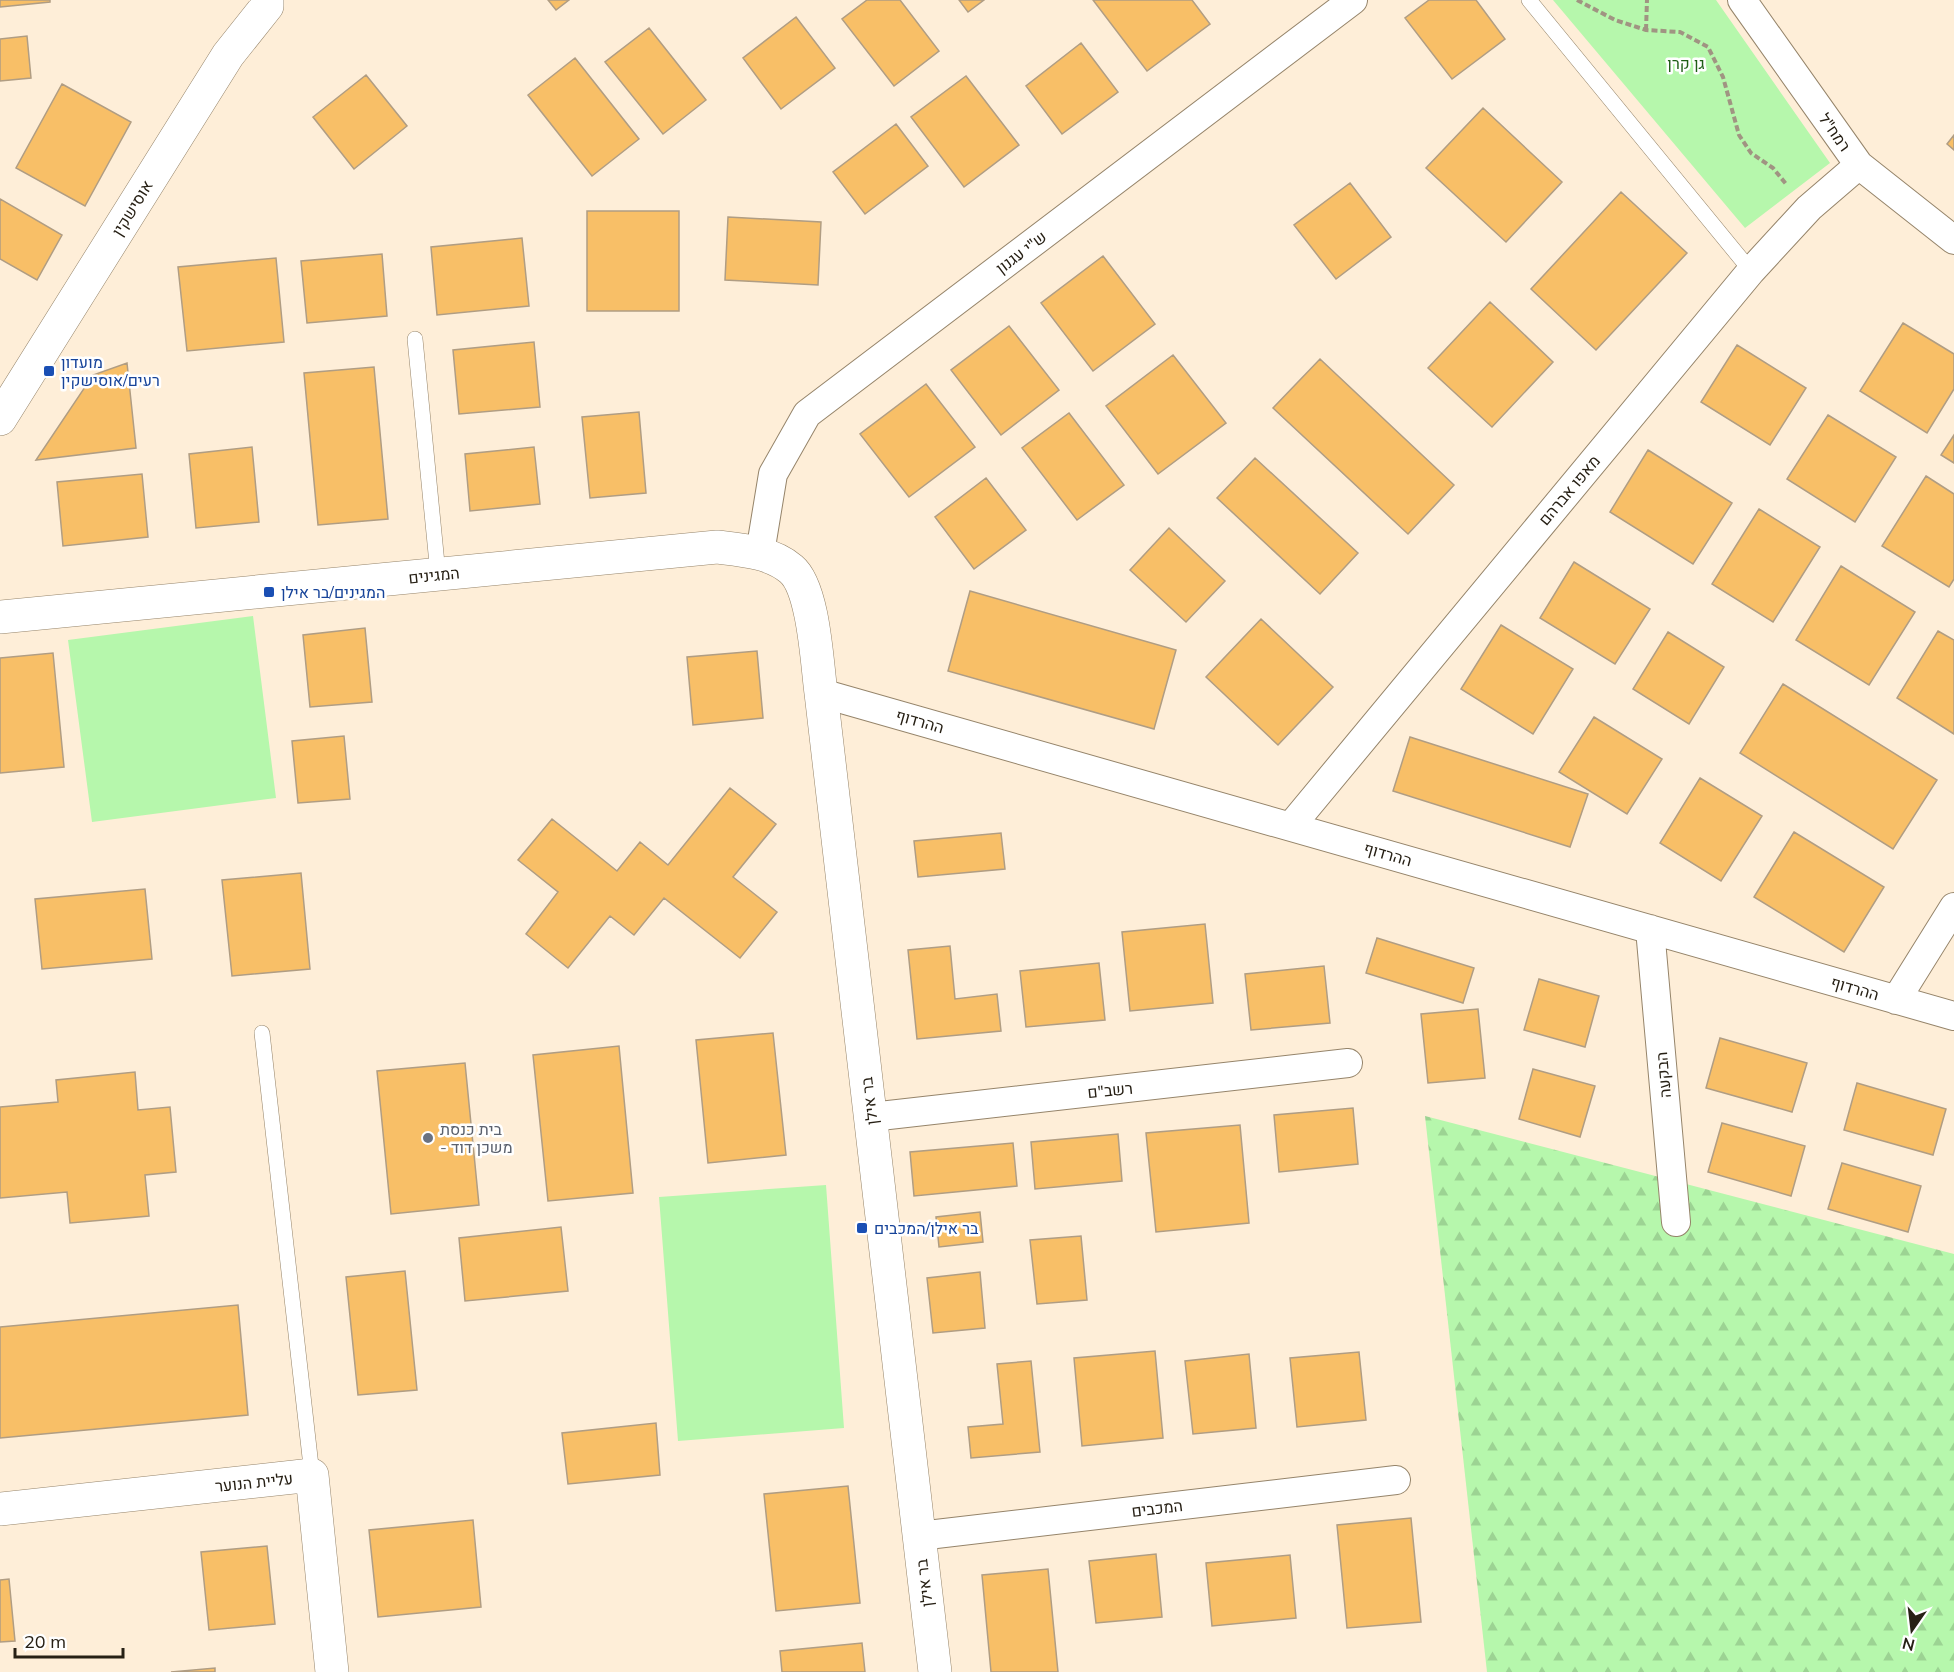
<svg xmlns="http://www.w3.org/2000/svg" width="1954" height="1672" viewBox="0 0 1954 1672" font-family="Mulish,Heebo,sans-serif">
<defs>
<pattern id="forest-firs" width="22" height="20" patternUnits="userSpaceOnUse" patternTransform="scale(1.5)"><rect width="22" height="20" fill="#b6f7ac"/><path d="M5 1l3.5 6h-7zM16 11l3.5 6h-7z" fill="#9cd393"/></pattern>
</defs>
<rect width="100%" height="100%" fill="#feeed8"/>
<path fill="url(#forest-firs)" d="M1425,1116L1954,1254V1672H1487Z"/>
<path fill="#b6f7ac" d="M1553,0H1716L1830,163L1745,228Z
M253,616L276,798L92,822L68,640Z
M826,1185L844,1428L678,1441L659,1197Z"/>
<path fill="#f8bf67" stroke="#b09d83" stroke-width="1.5" d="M0,0H50V2L0,7Z
M548,0H569L556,10Z
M867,0H900L939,51L894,86L842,19Z
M959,0H984L968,12Z
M1093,0H1192L1210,24L1147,71Z
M1429,0H1476L1505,39L1452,79L1405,18Z
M796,17L835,68L781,109L743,58Z
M649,28L706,100L663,134L605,62Z
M27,36L31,78L0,81V39Z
M1081,43L1118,92L1062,134L1026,86Z
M575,58L639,139L592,176L528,95Z
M366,75L407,126L354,169L313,117Z
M966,76L1019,145L964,187L911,117Z
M62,84L131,122L85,206L16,168Z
M1483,108L1562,182L1506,242L1426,168Z
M896,124L928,166L865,214L833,172Z
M1954,135V150L1947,144Z
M1350,183L1391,237L1336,279L1294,225Z
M1621,192L1687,253L1596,350L1531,289Z
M0,199L62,235L37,280L0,259Z
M587,211H679V311H587Z
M728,217L821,222L818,285L725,280Z
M522,238L529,306L437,315L431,247Z
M382,254L387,316L307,323L301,261Z
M1103,256L1155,324L1093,371L1041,303Z
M276,258L284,342L187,351L178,267Z
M1490,302L1553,362L1492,427L1428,368Z
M1903,323L1954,354V389L1927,433L1860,391Z
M1009,326L1059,390L1001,435L951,370Z
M534,342L540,407L459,414L453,350Z
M1737,345L1806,388L1770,445L1701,402Z
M1173,355L1226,423L1158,474L1106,406Z
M1320,359L1454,485L1408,534L1273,408Z
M127,363L136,448L36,460L93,375Z
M374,367L388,519L318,525L304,373Z
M926,384L975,447L909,497L860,434Z
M639,412L646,493L590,498L582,417Z
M1069,413L1124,485L1077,520L1022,448Z
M1828,415L1896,457L1855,522L1787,479Z
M1954,435V463L1941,455Z
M252,447L259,522L196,528L189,454Z
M534,447L540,504L470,511L465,454Z
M1648,450L1732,503L1693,564L1610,512Z
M1255,458L1358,553L1320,594L1217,498Z
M142,474L148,537L63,546L57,482Z
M1926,476L1954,494V579L1949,587L1882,546Z
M986,478L1026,530L974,569L935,517Z
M1759,509L1820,547L1773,622L1712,584Z
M1169,528L1225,581L1186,622L1130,570Z
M1574,562L1650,609L1615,664L1540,618Z
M1841,566L1915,612L1869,685L1796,640Z
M970,591L1176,650L1154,729L948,671Z
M1261,619L1333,687L1278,745L1206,677Z
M1501,625L1573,669L1533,734L1461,689Z
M365,628L372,702L310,707L303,635Z
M1938,631L1954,640V734L1897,698Z
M1668,632L1724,667L1689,724L1633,689Z
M757,651L763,718L693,725L687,657Z
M53,653L64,767L0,773V658Z
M1783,684L1937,780L1893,849L1740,753Z
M1594,717L1662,759L1627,814L1559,772Z
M344,736L350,799L298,803L292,741Z
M1410,737L1588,794L1570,847L1393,791Z
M1700,778L1762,816L1721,881L1660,843Z
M730,788L776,824L733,877L777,912L740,958L664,898L634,935L610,916L568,968L526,934L558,892L518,860L552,819L617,871L640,842L668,865Z
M1794,832L1884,887L1844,952L1754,897Z
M1001,833L1005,869L918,877L914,841Z
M301,873L310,969L232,976L222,880Z
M145,889L152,959L42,969L35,899Z
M1205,924L1213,1003L1130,1011L1122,932Z
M1377,938L1474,968L1463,1003L1366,973Z
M950,946L955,999L997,994L1001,1031L917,1039L908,950Z
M1099,963L1105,1020L1026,1027L1020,971Z
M1324,966L1330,1023L1251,1030L1245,974Z
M1539,979L1599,996L1585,1047L1524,1030Z
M1478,1009L1485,1078L1428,1083L1421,1014Z
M773,1033L786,1155L708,1163L696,1040Z
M1720,1038L1807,1063L1792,1112L1706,1088Z
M619,1046L633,1193L548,1201L533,1055Z
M465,1063L479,1205L391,1214L377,1071Z
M1533,1069L1595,1086L1580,1137L1519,1119Z
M135,1072L138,1110L170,1107L176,1172L145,1175L149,1216L70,1223L67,1192L0,1198V1107L58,1102L56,1080Z
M1857,1083L1946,1109L1933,1155L1844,1130Z
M1353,1108L1358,1164L1279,1172L1274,1115Z
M1722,1123L1805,1146L1791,1196L1708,1172Z
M1240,1125L1249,1223L1156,1232L1146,1133Z
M1118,1134L1122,1181L1035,1189L1031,1142Z
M1013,1143L1017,1186L914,1196L910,1152Z
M1842,1163L1921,1186L1908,1232L1828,1209Z
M980,1212L983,1242L939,1247L936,1217Z
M561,1227L568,1291L465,1301L459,1238Z
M1081,1236L1087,1300L1037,1304L1030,1240Z
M405,1271L417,1390L358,1395L346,1277Z
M980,1272L985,1328L933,1333L927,1278Z
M238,1305L248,1415L0,1438V1327Z
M1155,1351L1163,1438L1082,1446L1074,1358Z
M1359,1352L1366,1420L1297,1427L1290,1358Z
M1249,1354L1256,1428L1193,1434L1185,1361Z
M1031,1361L1040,1452L971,1458L968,1427L1003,1424L997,1364Z
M656,1423L660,1475L568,1484L562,1433Z
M848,1486L860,1603L776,1611L764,1494Z
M1411,1518L1421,1622L1347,1628L1337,1525Z
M473,1520L481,1607L378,1617L369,1530Z
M267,1546L275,1624L209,1630L201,1552Z
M1156,1554L1162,1617L1096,1623L1089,1561Z
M1290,1555L1296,1618L1212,1626L1206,1563Z
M1048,1569L1058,1672H991L982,1575Z
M9,1579L15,1641L0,1642V1580Z
M862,1643L865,1672H782L780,1651Z
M215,1668V1672H171Z"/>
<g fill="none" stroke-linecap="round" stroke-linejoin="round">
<g stroke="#95846a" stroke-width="16">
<path id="lane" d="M1529,0L1751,271
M415,339L438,574
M262,1033L312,1475"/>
</g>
<g stroke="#95846a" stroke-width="30">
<path id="street" d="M1742,0L1859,165L1954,240
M760,553L773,474L807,414L1353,0
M821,693L1954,1016
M1291,826L1751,271L1809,208L1859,165
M1650,929L1676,1222
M1896,1000L1954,907
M871,1117L1348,1063
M919,1536L1396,1480"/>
</g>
<g stroke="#95846a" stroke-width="34">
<path id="secondary" d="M0,419L228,55L267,6V0
M0,617L717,547C742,550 771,552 791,569C814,588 817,664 821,693L935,1672
M0,1509L312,1475L332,1672"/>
</g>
<path stroke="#a09482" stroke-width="4" stroke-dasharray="6 3" stroke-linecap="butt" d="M1577,0L1615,20L1646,30L1680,32L1708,47L1723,77L1739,135L1751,153L1773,168L1786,184
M1646,30L1647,0"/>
<use href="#lane" stroke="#fff" stroke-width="15"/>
<use href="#street" stroke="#fff" stroke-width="28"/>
<use href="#secondary" stroke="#fff" stroke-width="33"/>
</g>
<g fill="#1a4fb4" stroke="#fff" stroke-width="2">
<rect x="43" y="365" width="12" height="12" rx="3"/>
<rect x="263" y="586" width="12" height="12" rx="3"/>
<rect x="856" y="1222" width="12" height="12" rx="3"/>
</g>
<circle fill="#6b7280" stroke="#fff" stroke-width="2" cx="428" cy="1138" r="6"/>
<g text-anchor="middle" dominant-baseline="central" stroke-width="5" stroke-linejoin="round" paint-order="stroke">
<g font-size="16" fill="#1e5e15" stroke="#fff">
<text x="1686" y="63">גן קרן</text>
</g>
<g font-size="16" fill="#272015" stroke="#fff">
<text transform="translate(1835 132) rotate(55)">רמח"ל</text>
<text transform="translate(132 208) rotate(-58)">אוסישקין</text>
<text transform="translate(1021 252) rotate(-37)">ש"י עגנון</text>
<text transform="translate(1569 490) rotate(-50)">מאפו אברהם</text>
<text transform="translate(434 575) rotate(-6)">המגינים</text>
<text transform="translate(920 721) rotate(16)">ההרדוף</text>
<text transform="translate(1388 854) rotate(16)">ההרדוף</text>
<text transform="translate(1855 988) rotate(16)">ההרדוף</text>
<text transform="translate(1663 1075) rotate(-95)">הבקעה</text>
<text transform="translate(1110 1090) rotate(-6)">רשב"ם</text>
<text transform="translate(869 1101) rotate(-97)">בר אילן</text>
<text transform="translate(254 1482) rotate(-6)">עליית הנוער</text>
<text transform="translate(1157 1508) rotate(-7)">המכבים</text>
<text transform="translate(924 1583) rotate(-97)">בר אילן</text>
</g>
<g font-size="16" fill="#164399" stroke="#fff" text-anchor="start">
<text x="61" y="362">מועדון<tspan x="61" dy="18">רעים/אוסישקין</tspan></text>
<text x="281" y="592">המגינים/בר אילן</text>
<text x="874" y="1228">בר אילן/המכבים</text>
</g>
<g font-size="16" fill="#5b616d" stroke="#fff" text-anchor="start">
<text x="440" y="1129">בית כנסת<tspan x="440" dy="18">- משכן דוד</tspan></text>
</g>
</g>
<g transform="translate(1912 1630) rotate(194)" stroke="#ffffff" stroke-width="4.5" paint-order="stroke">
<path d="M0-4.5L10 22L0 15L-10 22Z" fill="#272015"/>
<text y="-9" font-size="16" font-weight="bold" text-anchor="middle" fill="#272015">N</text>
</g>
<path d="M15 1648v9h108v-9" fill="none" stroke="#272015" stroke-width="3"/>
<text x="24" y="1648" font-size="18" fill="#272015" stroke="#ffffff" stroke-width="4.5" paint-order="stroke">20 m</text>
</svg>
